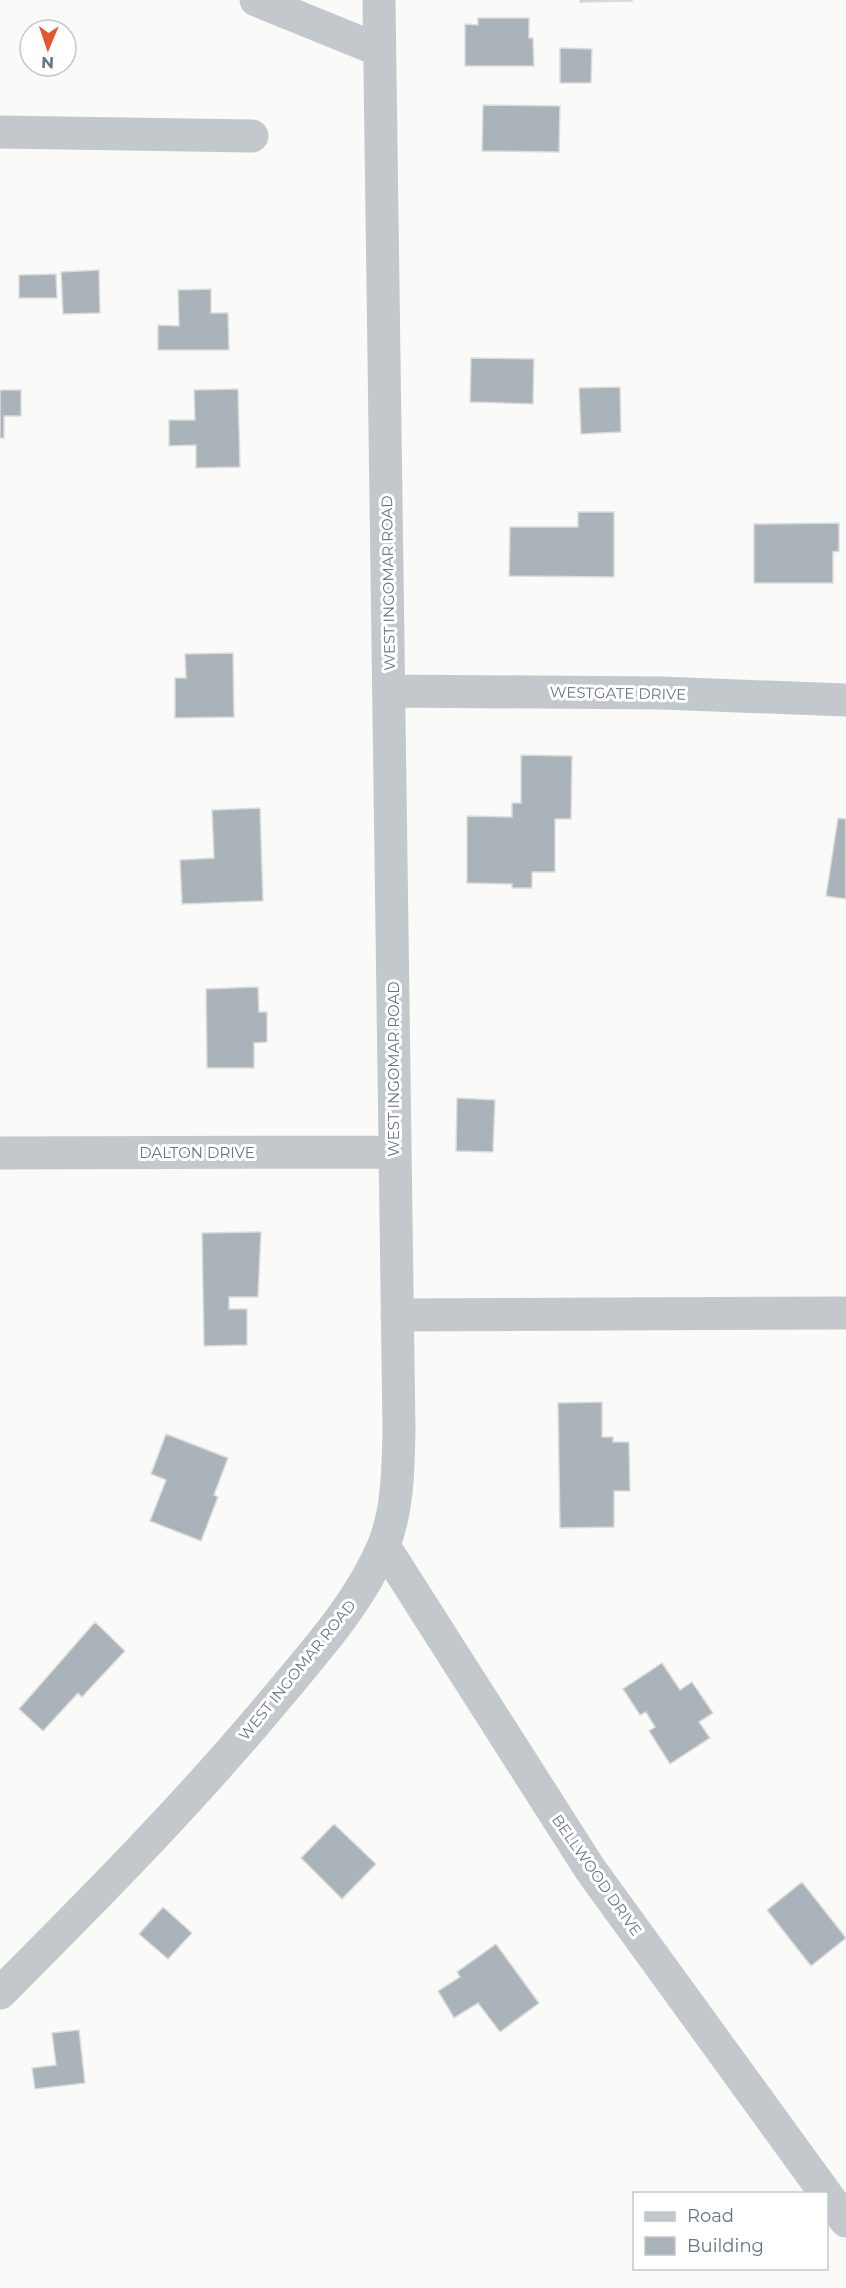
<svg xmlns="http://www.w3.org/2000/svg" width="846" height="2288" viewBox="0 0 846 2288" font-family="Montserrat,sans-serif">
<rect width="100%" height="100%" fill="#fafaf8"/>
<path fill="#aab3b9" stroke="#dcdcda" stroke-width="1.5" d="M580,0H632V1L580,2Z
M478,18H529V38H533L534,66H465V24L478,25Z
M560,48L592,49L591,83H560Z
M483,105L560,106L559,152L482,151Z
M99,270L100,313L63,314L61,272Z
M56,274L57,298H19V275Z
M211,289V313H228L229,350H158V325L179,326L178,290Z
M471,358L534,359L533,404L470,402Z
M620,387L621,432L581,434L579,388Z
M238,389L240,467L196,468V445L169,446V420H195L194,390Z
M0,390H21V416H4V438H0Z
M578,512H614V577L509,576L510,527H578Z
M839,523V551L833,552V583H754V524Z
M233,653L234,717L175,718V678H186L185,654Z
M521,755L572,756L571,819H555V872H532V888H512V884L467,883V816L512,817V803H521Z
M260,808L263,901L182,904L180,860L214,858L212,810Z
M838,818L846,819V899L826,896Z
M258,987L259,1012H267V1042L254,1043V1068H207L206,989Z
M457,1098L495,1100L493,1152L456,1151Z
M261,1232L258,1297H229V1309H247V1345L204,1346L202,1233Z
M602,1402V1437H613V1442H629L630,1491H614V1527L560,1528L558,1403Z
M166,1434L228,1458L214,1495L218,1497L201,1541L150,1521L166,1480L151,1474Z
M95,1622L125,1651L82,1697L78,1693L43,1731L19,1709Z
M662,1663L680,1690L692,1682L713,1713L699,1722L710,1738L670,1764L649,1731L655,1727L646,1712L640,1715L623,1689Z
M334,1824L376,1864L342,1899L301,1858Z
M802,1882L846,1938L811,1966L767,1910Z
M163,1907L192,1933L168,1959L139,1934Z
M496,1944L539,2003L500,2032L478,2003L454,2018L438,1991L460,1977L457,1972Z
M79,2030L85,2083L35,2089L32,2068L56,2065L52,2033Z"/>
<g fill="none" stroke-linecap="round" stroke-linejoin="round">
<path stroke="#c3c8cc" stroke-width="33" d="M256,0L379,50
M0,132L252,136
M390,691L661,693L846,700
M0,1153L393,1152
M397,1315L846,1313
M384,1546L590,1869L826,2194
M0,1993C96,1897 192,1800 279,1695C317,1649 359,1603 383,1547C398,1511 398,1469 399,1431L379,0
M826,2194L846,2221"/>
</g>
<g text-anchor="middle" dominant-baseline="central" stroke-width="6" stroke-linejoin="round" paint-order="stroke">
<g font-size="15" fill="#657683" stroke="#fff">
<text transform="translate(388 583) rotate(-91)">WEST INGOMAR ROAD</text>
<text transform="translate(618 693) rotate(1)">WESTGATE DRIVE</text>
<text transform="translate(393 1069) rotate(-90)">WEST INGOMAR ROAD</text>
<text x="197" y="1152">DALTON DRIVE</text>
<text transform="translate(297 1670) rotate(-51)">WEST INGOMAR ROAD</text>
<text transform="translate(597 1875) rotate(55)">BELLWOOD DRIVE</text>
</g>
</g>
<rect x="633" y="2192" width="195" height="78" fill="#ffffff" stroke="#c1c8cd" stroke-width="1.5"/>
<rect x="645" y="2212" width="30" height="9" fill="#c3c8cc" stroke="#c1c8cd" stroke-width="1.5"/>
<text x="687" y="2222" font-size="18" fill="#657683">Road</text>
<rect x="645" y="2237" width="30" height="18" fill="#aab3b9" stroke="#c1c8cd" stroke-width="1.5"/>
<text x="687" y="2252" font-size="18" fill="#657683">Building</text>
<g transform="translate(48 48) rotate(182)"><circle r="28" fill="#ffffff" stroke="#c1c8cd" stroke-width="1.5"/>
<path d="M0-4.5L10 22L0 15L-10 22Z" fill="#e4572e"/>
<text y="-9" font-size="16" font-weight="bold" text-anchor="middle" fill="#657683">N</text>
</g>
</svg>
